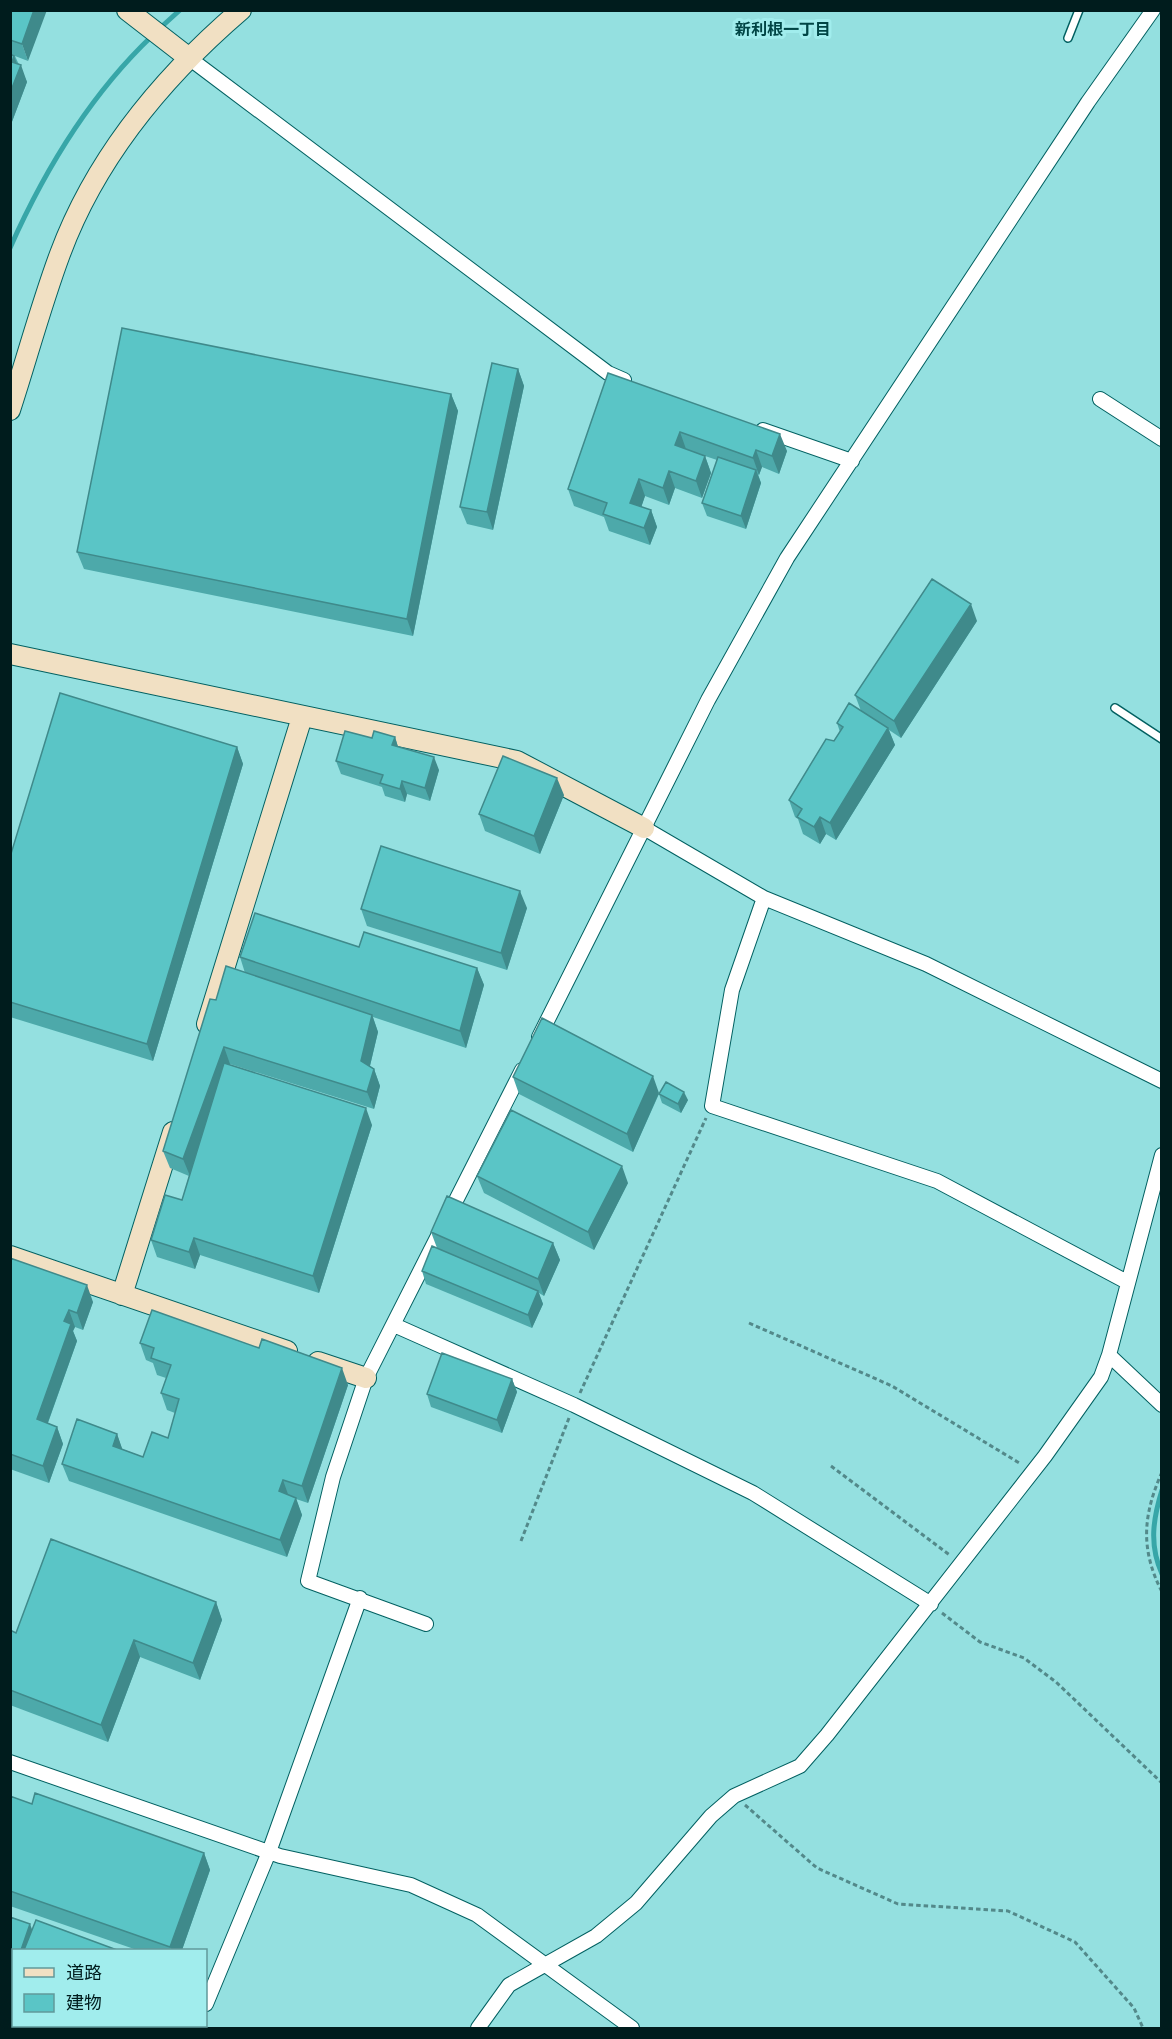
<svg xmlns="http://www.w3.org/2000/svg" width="1172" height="2039" viewBox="0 0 1172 2039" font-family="'PT Sans','Noto Sans JP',sans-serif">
<rect width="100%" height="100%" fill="#94e0e0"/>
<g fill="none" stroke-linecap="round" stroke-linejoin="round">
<path stroke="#37a6a8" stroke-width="5" d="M159,29L180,10
M10,248C45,169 90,95 152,36
M1162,1490C1153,1519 1149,1545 1162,1574"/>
<g stroke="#026061" stroke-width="10">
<path id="lane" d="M1068,38L1079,10
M1115,708L1162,739"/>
</g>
<g stroke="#026061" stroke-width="16">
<path id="street" d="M189,58L608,373L624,380
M1100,399L1162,439
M763,430L852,461
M644,828L764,898L926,964L1162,1081
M764,898L732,990L712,1106L937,1181L1127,1282
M539,1037L708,700L787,558L1088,102L1153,10
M394,1325L574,1405L753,1493L931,1604
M1109,1355L1162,1405
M426,1624L308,1581L333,1477L366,1378L522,1070
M10,1762L280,1856L411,1885L477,1915L632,2028
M206,2004L269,1852L360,1598
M195,2028L196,2026
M478,2028L509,1985L596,1936L636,1903L711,1816L734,1796L800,1766L827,1735L1045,1456L1101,1377L1109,1355L1162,1155"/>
</g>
<g stroke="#026061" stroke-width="22">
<path id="secondary" d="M127,10L189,58
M10,410C27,358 41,305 60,254C96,157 164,76 241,10
M10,654L517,761L644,828
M207,1024L302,717
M10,1256L287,1351
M122,1295L173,1132
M318,1362L366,1378"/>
</g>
<path stroke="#53898a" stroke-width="3" stroke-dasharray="4.5 3" stroke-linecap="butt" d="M749,1323L892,1386L1021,1464
M580,1393L706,1118
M831,1466L951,1556
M1162,1472C1143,1515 1140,1549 1162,1592
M521,1541L569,1418
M942,1613L980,1642L1024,1658L1056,1682L1162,1783
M745,1805L817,1868L898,1904L1008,1911L1075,1942L1134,2008L1143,2028"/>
<use href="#lane" stroke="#fff" stroke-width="7"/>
<use href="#street" stroke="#fff" stroke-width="14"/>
<use href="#secondary" stroke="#f1e0c3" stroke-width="20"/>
</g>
<path fill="#4da9aa" d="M10,10L28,61L15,56L27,82L10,127Z
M518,369L524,386L493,530L467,524L460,507Z
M608,373L787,451L779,474L762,467L759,475L758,474L761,483L746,529L707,516L702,503L717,460L705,456L711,473L702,498L675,488L669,505L645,496L641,507L651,510L657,527L650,545L609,531L604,517L574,506L568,489Z
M451,394L458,411L413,636L84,569L77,552Z
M977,621L901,738L889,730L895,745L836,840L826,834L820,844L803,834L798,819L795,817L789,800L834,741L840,732L837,723L861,711L855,695Z
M395,737L398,747L439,770L430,801L407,794L405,802L385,796L382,787L341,774L336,761L372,738Z
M237,747L243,764L153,1061L10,1017V857Z
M564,795L540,854L485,831L479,814Z
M527,908L507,970L367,926L361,909Z
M359,947L477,968L484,985L466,1048L373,1017L378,1032L370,1066L374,1069L380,1086L374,1109L230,1064V1065L372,1125L319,1293L200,1255L195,1269L157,1257L151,1240L182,1200L189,1176L170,1168L163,1151L216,1000L245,973L240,957Z
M513,1077L659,1094L688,1100L681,1113L662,1103L659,1094L633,1152L519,1094Z
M477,1176L628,1183L594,1250L484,1193Z
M431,1232L553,1243L560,1260L544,1296L539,1293L543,1304L532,1328L426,1284L422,1271L437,1248Z
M10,1258L93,1302L83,1330L75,1327L73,1331L77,1341L48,1423L57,1427L63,1444L49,1483L10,1469Z
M140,1343L348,1385L308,1503L296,1499L302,1515L287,1557L69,1481L62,1464L117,1434L122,1449L143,1457L168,1438L175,1413L167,1410L161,1393L166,1378L157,1375L153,1363L146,1360Z
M512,1379L517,1392L502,1433L431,1407L427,1394Z
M216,1602L222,1620L200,1680L140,1657L108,1742L10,1705V1630L16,1633Z
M10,1796L32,1804L204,1853L210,1870L182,1950H137L10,1906Z
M10,1917L32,1930L117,1950H14V1975L10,1974Z"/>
<path fill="#3f8a8b" d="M34,10H47L28,61L22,44Z
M14,56L19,69L21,65L27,82L10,127L12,62Z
M518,369L524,386L493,530L487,512Z
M451,394L458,411L413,636L407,619Z
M680,432L686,449L675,445Z
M780,434L787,451L779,474L772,456Z
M756,450L762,467L759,475L753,458Z
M705,456L711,473L702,498L696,481Z
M756,470L761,483L746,529L741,516Z
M669,471L675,488L669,505L663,488Z
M639,479L645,496L637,520L630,503Z
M651,510L657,527L650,545L644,528Z
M971,604L977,621L901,738L894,721Z
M888,728L895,745L836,840L830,823Z
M395,737L399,750L392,745Z
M237,747L243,764L153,1061L147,1044Z
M434,757L439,770L430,801L425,788Z
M557,778L564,795L540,854L534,836Z
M402,781L407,794L405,802L400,789Z
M820,817L826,834L820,844L814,827Z
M520,891L527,908L507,970L501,953Z
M477,968L484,985L466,1048L460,1031Z
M372,1015L378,1032L367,1078L361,1061Z
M224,1047L230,1064L190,1176L183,1159Z
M374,1069L380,1086L374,1109L367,1092Z
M653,1076L659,1093L633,1152L627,1134Z
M684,1092L688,1100L681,1113L678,1104Z
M366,1108L372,1125L319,1293L313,1276Z
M622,1166L628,1183L594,1250L588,1232Z
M194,1238L200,1255L195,1269L189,1252Z
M553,1243L560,1260L544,1296L538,1279Z
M87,1285L93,1302L83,1330L77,1313Z
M538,1291L543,1304L532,1328L528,1315Z
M69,1310L75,1327L73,1331L77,1341L43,1436L37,1419L64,1321Z
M342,1368L348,1385L308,1503L302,1486Z
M512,1379L517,1392L502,1433L497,1420Z
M57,1427L63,1444L49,1483L43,1466Z
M117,1434L123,1451L113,1446Z
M283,1480L289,1497L279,1491Z
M296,1498L302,1515L287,1557L280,1540Z
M216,1602L222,1620L200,1680L193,1663Z
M134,1640L140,1657L108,1742L101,1725Z
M204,1853L210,1870L182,1950H172L170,1947Z
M30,1924L33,1932L27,1950H21Z"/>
<path fill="#5ac5c6" stroke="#3f8a8b" stroke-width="1.5" d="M10,10H34L22,44L10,40Z
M10,54L14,56L12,62L21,65L10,93Z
M122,328L451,394L407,619L77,552Z
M492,363L518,369L487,512L460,507Z
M608,373L780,434L772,456L756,450L753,458L680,432L675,445L705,456L696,481L669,471L663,488L639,479L630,503L651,510L644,528L603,514L607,503L568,489Z
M718,457L756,470L741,516L702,503Z
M932,579L971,604L894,721L855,695Z
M60,693L237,747L147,1044L10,1002V857Z
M849,703L888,728L830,823L820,817L814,827L797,817L802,809L789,800L826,739L834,741L843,727L837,723Z
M345,731L372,738L374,731L395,737L392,745L434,757L425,788L402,781L400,789L380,783L383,775L336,761Z
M503,756L557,778L534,836L479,814Z
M381,846L520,891L501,953L361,909Z
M255,913L359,947L364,932L477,968L460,1031L240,957Z
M226,966L372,1015L361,1061L374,1069L367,1092L224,1047L183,1159L163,1151L210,999L216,1000Z
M542,1018L653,1076L627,1134L513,1077Z
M224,1063L366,1108L313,1276L194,1238L189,1252L151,1240L165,1195L182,1200Z
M666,1082L684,1092L678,1104L659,1094Z
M511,1110L622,1166L588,1232L477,1176Z
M447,1196L553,1243L538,1279L431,1232Z
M432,1246L538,1291L528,1315L422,1271Z
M10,1258L87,1285L77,1313L69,1310L64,1321L71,1324L37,1419L57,1427L43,1466L10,1454Z
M152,1310L259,1348L262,1339L342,1368L302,1486L283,1480L279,1491L296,1498L280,1540L62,1464L77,1419L117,1434L113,1446L143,1457L152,1432L168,1438L179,1399L161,1393L171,1365L151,1358L154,1348L140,1343Z
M442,1353L512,1379L497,1420L427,1394Z
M51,1539L216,1602L193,1663L134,1640L101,1725L10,1690V1630L16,1633Z
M35,1793L204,1853L170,1947L10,1891V1796L32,1804Z
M10,1917L30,1924L21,1950H14V1967L10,1966Z
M36,1920L117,1950H24Z
M10,1988L14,1989V2025H89L95,2028H10Z"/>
<g text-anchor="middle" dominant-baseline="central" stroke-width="6" stroke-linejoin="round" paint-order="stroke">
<g font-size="16" font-weight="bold" fill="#004545" stroke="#a1eded">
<text x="783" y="29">新利根一丁目</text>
</g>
</g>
<rect width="1172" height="2039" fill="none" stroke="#001c1d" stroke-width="24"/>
<rect x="12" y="1949" width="195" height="78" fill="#a1eded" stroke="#61999a" stroke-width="1.5"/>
<rect x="24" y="1968" width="30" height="9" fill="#f1e0c3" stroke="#61999a" stroke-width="1.5"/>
<text x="66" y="1979" font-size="18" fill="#001c1d">道路</text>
<rect x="24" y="1994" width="30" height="18" fill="#5ac5c6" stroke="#61999a" stroke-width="1.5"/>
<text x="66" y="2009" font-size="18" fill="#001c1d">建物</text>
</svg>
